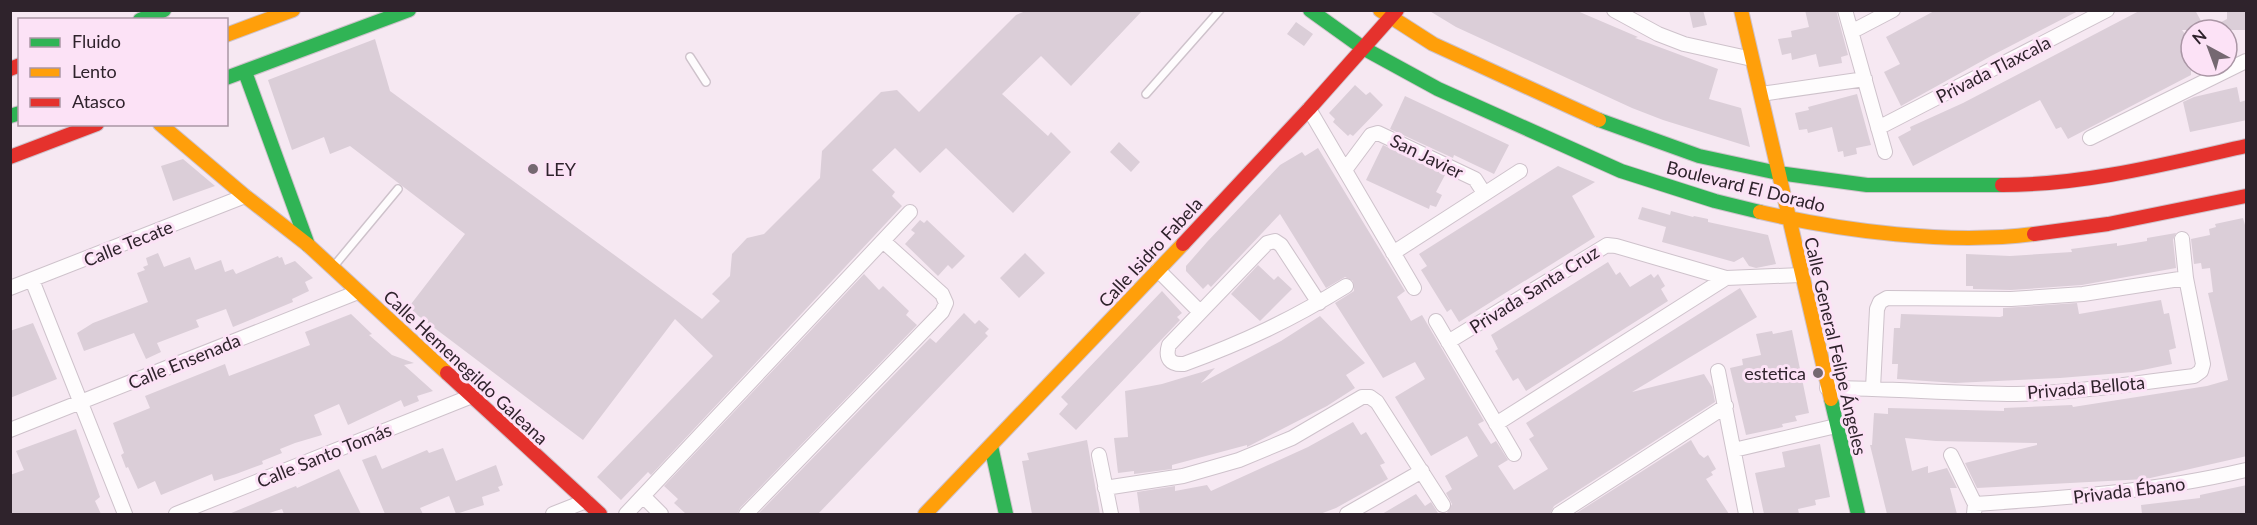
<svg xmlns="http://www.w3.org/2000/svg" width="2257" height="525" viewBox="0 0 2257 525" font-family="Lato,sans-serif">
<rect width="100%" height="100%" fill="#f6e8f2"/>
<path fill="#dbced8" d="M1028,10H1143L1071,86L1041,56L1002,94L1048,136L1051,132L1071,152L1013,213L946,148L920,173L895,148L872,170L895,192L892,196L902,206L651,475L648,472L621,500L597,477L713,356L675,319L583,440L408,308L465,234L350,146L330,154L324,137L292,150L268,80L375,39L390,91L702,319L720,301L712,294L730,276L732,254L747,238L764,234L820,178L822,151L881,92L897,90L919,112L1016,15Z
M1428,10H1575L1638,37L1635,38L1718,69L1709,99L1741,108L1750,147L1663,120L1632,108L1456,27Z
M1689,10H1703L1707,25L1693,28Z
M1805,10H1836L1848,55L1841,57L1842,63L1819,67L1816,54L1792,60L1791,53L1782,55L1778,39L1792,37L1791,31L1809,27Z
M1936,10H2080L1991,56L1901,106L1884,72L1900,64L1886,37Z
M2141,10H2195L2206,30L2227,19V10H2247V30H2182L2191,42V75L2068,139L2061,127L2056,129L2040,100L1913,166L1898,137L1911,130L1910,127L1963,103Z
M1296,22L1313,34L1304,46L1287,34Z
M1355,85L1366,95L1370,92L1383,105L1353,136L1350,134L1348,136L1333,122L1335,119L1329,113Z
M2237,87L2240,102L2247,100V120L2190,132L2183,102L2194,97Z
M1857,94L1871,145L1856,148L1857,154L1844,157L1843,151L1838,152L1832,127L1808,133L1807,129L1799,130L1795,113L1809,110L1808,107Z
M1405,96L1509,145L1494,174L1454,155L1453,158L1390,129Z
M1119,142L1140,162L1131,172L1110,152Z
M1383,145L1445,175L1436,192L1442,195L1436,207L1430,205L1429,209L1366,180Z
M1318,148L1405,291L1397,297L1411,321L1422,315L1484,421L1478,424L1491,444L1496,441L1508,460L1498,466L1514,490L1548,469L1529,439L1534,436L1526,423L1740,288L1757,317L1632,392L1704,374L1712,387L1715,402L1554,506L1550,514H1382L1416,494L1425,506L1431,502L1438,513H1447L1452,504L1446,493L1452,489L1445,476L1478,456L1467,436L1431,456L1395,397L1425,379L1415,362L1383,378L1335,303L1354,291L1353,281L1345,277L1326,288L1280,214L1211,287L1208,284L1203,289L1186,271V266L1207,242L1280,165L1302,152L1305,156Z
M183,159L215,186L173,201L161,166Z
M1558,166L1595,182L1572,196L1595,237L1459,322L1451,309L1447,312L1421,270L1427,266L1419,254Z
M1642,207L1670,215L1671,211L1693,217L1694,216L1708,219V222L1768,235L1776,264L1756,268L1749,266L1743,257L1734,262L1662,242L1666,227L1638,219Z
M2243,218L2247,232V456L2146,479L1977,488L1965,463L2037,445V443L1936,441L1905,438L1912,471L1928,466V473L1947,468L1957,488H1950L1957,514H1887L1870,445H1872L1874,413L1888,414V408L2004,411V408L2072,405L2073,407L2207,386L2228,380L2208,293L2213,292L2210,268L2202,269L2201,263L2194,264L2191,239L2210,235L2209,229L2216,227L2215,224Z
M920,220L924,223L927,220L965,256L952,269L948,265L938,276L905,244L915,233L911,230Z
M2176,233L2173,240L2176,268L2082,285L2011,290L1973,289V286H1966V254L2010,256L2072,252L2071,249L2117,243V246L2147,241V238Z
M158,253L164,267L190,257L195,270L221,260L225,272L233,269L236,274L278,256L279,258L282,257L285,265L295,261L313,278L305,282L309,291L292,299L293,302L233,327L226,309L196,320L199,327L157,343L161,352L146,359L134,333L84,351L77,333L93,323L148,302L137,273L145,270L143,267L148,265L146,258Z
M1025,253L1045,273L1019,298L1000,278Z
M1608,262L1616,275L1620,272L1630,287L1651,274L1654,278L1658,274L1665,286L1661,289L1668,301L1526,391L1518,378L1513,381L1495,351L1498,349L1491,335Z
M1258,265L1274,280L1278,276L1292,289L1260,321L1231,294Z
M864,274L879,290L883,286L909,311L906,315L917,325L740,508L737,514H686L674,503L678,499L664,486Z
M1162,291L1182,313L1177,317L1180,320L1076,430L1059,414L1068,404L1061,397Z
M2161,300L2164,314L2169,313L2176,348L2169,350L2172,364L2133,372L2060,378L1955,383L1897,379L1898,364H1892L1894,328H1900L1901,314L2000,317L2003,316V308L2077,303L2079,314Z
M964,313L975,324L979,320L989,329L985,333L988,336L818,514H758L930,338L936,343Z
M351,314L372,334L369,335L392,355L414,363L404,365L433,391L417,396L419,401L404,407L401,400L348,425L339,404L314,415L322,435L295,443L280,449L282,453L262,461L263,464L236,474L214,481L212,474L161,495L155,481L138,489L128,467L126,468L121,455L124,453L113,423L150,408L145,396L225,364L229,376L310,345L305,332Z
M1320,316L1365,363L1346,375L1355,388L1327,406L1247,447V445L1172,465V469L1134,474V471L1118,473L1114,438L1128,437L1125,391L1162,384L1215,368L1201,383L1281,341Z
M33,323L57,379L10,398V331Z
M1792,330L1809,413L1795,416L1797,421L1782,424L1783,427L1746,435L1730,368L1743,365L1742,359L1761,355L1756,334L1772,331L1773,334Z
M1353,422L1361,435L1366,432L1385,463L1380,465L1388,479L1336,508L1320,514H1140L1137,492L1175,486V491L1207,485L1211,491L1308,447Z
M76,429L100,497L95,501L101,514H10V475L24,470L16,451Z
M1087,440L1100,514H1032L1022,461L1029,460L1027,453Z
M1691,440L1699,454L1704,458L1708,455L1716,469L1711,472L1713,475L1706,479L1729,514H1575Z
M1820,444L1830,497L1815,500L1816,505L1798,509L1799,514H1764L1755,473L1785,467L1782,452Z
M443,448L456,481L496,465L503,485L498,487L500,491L482,497L484,505L456,514L449,496L420,508L423,514H385L362,460L376,455L382,469L427,450L429,453Z
M339,469L361,514H284L282,509L266,514H229L286,490L296,486L297,488Z
M2247,485V514H2142L2141,505L2200,498V495Z"/>
<g fill="none" stroke-linecap="round" stroke-linejoin="round">
<g stroke="#cec2cb" stroke-width="10">
<path id="lane" d="M690,57L706,82
M1146,94L1220,10
M334,266L398,189"/>
</g>
<g stroke="#cec2cb" stroke-width="16">
<path id="street" d="M1614,10L1658,34L1684,44L1752,59
M1845,10L1885,152
M1851,32L1893,10
M1761,94L1865,79
M1309,109L1414,288
M1878,128L2107,10
M2090,138L2246,61
M1345,170L1371,135L1378,133L1475,179L1484,193
M1393,253L1520,171
M1158,270L1200,312
M32,280L125,514
M10,288L245,196
M1319,303L1281,245L1275,241L1267,243L1169,345C1165,358 1170,365 1184,364C1244,342 1291,320 1346,286
M1436,321L1514,454
M1448,342L1607,245L1616,246L1726,278L1801,275
M1718,371L1746,514
M1827,388C1890,388 1953,394 2016,394C2075,393 2135,383 2194,376L2201,371L2203,364L2186,278L2182,239
M1873,388L1877,309L1880,302L1887,298L2011,299L2083,294L2186,278
M1496,424L1726,278
M10,430L358,292
M1734,450L1836,426
M1099,455L1111,514
M1951,455L1975,504L1974,514
M1105,488L1183,476L1239,460L1292,438L1362,397H1370L1377,402L1443,505
M644,497L661,514
M1975,504C2067,498 2157,491 2246,470
M176,514L472,396
M553,514L586,501
M626,514L910,212
M746,514L942,312L946,303L942,294L883,241
M1347,514L1422,471
M1559,514L1726,406"/>
</g>
<g stroke="#cec2cb" stroke-width="16">
<path id="fast" d="M1310,10L1363,48L1438,89L1621,171L1715,201L1760,212
M140,20L164,10
M245,72L308,245
M226,78L409,10
M10,116L20,113
M1599,120L1699,156L1778,173L1867,185H2002
M1831,399L1858,514
M991,446L1006,514"/>
</g>
<g stroke="#cec2cb" stroke-width="16">
<path id="slow" d="M1380,10L1433,44L1599,120
M1741,10L1831,399
M226,35L293,10
M160,124L245,196L308,245L447,373
M1760,212C1843,231 1949,245 2034,234
M925,514L1183,244"/>
</g>
<g stroke="#cec2cb" stroke-width="16">
<path id="jam" d="M10,69L20,65
M10,157L97,124
M2002,185C2085,185 2166,164 2246,146
M2034,234L2108,224L2246,196
M1183,244L1309,109L1397,10
M447,373L600,514"/>
</g>
<use href="#lane" stroke="#fefcfd" stroke-width="7"/>
<use href="#street" stroke="#fefcfd" stroke-width="14"/>
<use href="#fast" stroke="#30b455" stroke-width="14"/>
<use href="#slow" stroke="#ff9f0a" stroke-width="14"/>
<use href="#jam" stroke="#e5322d" stroke-width="14"/>
</g>
<g fill="#756871" stroke="#fce2f6" stroke-width="2">
<circle cx="533" cy="169" r="6"/>
<circle cx="1818" cy="373" r="6"/>
</g>
<g text-anchor="middle" dominant-baseline="central" stroke-width="6" stroke-linejoin="round" paint-order="stroke">
<g font-size="18" fill="#2f232c" stroke="#fce2f6">
<text transform="translate(1993 69) rotate(-27)">Privada Tlaxcala</text>
<text transform="translate(1427 156) rotate(26)">San Javier</text>
<text transform="translate(1746 186) rotate(14)">Boulevard El Dorado</text>
<text transform="translate(128 243) rotate(-22)">Calle Tecate</text>
<text transform="translate(1150 252) rotate(-47)">Calle Isidro Fabela</text>
<text transform="translate(1534 289) rotate(-32)">Privada Santa Cruz</text>
<text transform="translate(1836 346) rotate(77)">Calle General Felipe Ángeles</text>
<text transform="translate(184 361) rotate(-22)">Calle Ensenada</text>
<text transform="translate(466 367) rotate(43)">Calle Hemenegildo Galeana</text>
<text transform="translate(2086 387) rotate(-5)">Privada Bellota</text>
<text transform="translate(324 455) rotate(-22)">Calle Santo Tomás</text>
<text transform="translate(2129 490) rotate(-7)">Privada Ébano</text>
</g>
<g font-size="18" fill="#2f232c" stroke="#fce2f6" text-anchor="start">
<text x="545" y="169">LEY</text>
<text x="1806" y="373" text-anchor="end">estetica</text>
</g>
</g>
<rect width="2257" height="525" fill="none" stroke="#2f232c" stroke-width="24"/>
<rect x="18" y="18" width="210" height="108" fill="#fce2f6" stroke="#aa96a5" stroke-width="1.5"/>
<rect x="30" y="38" width="30" height="9" fill="#30b455" stroke="#aa96a5" stroke-width="1.5"/>
<text x="72" y="48" font-size="18" fill="#2f232c">Fluido</text>
<rect x="30" y="68" width="30" height="9" fill="#ff9f0a" stroke="#aa96a5" stroke-width="1.5"/>
<text x="72" y="78" font-size="18" fill="#2f232c">Lento</text>
<rect x="30" y="98" width="30" height="9" fill="#e5322d" stroke="#aa96a5" stroke-width="1.5"/>
<text x="72" y="108" font-size="18" fill="#2f232c">Atasco</text>
<g transform="translate(2209 48) rotate(319)"><circle r="28" fill="#fce2f6" stroke="#aa96a5" stroke-width="1.5"/>
<path d="M0-4.5L10 22L0 15L-10 22Z" fill="#756871"/>
<text y="-9" font-size="16" font-weight="bold" text-anchor="middle" fill="#2f232c">N</text>
</g>
</svg>
